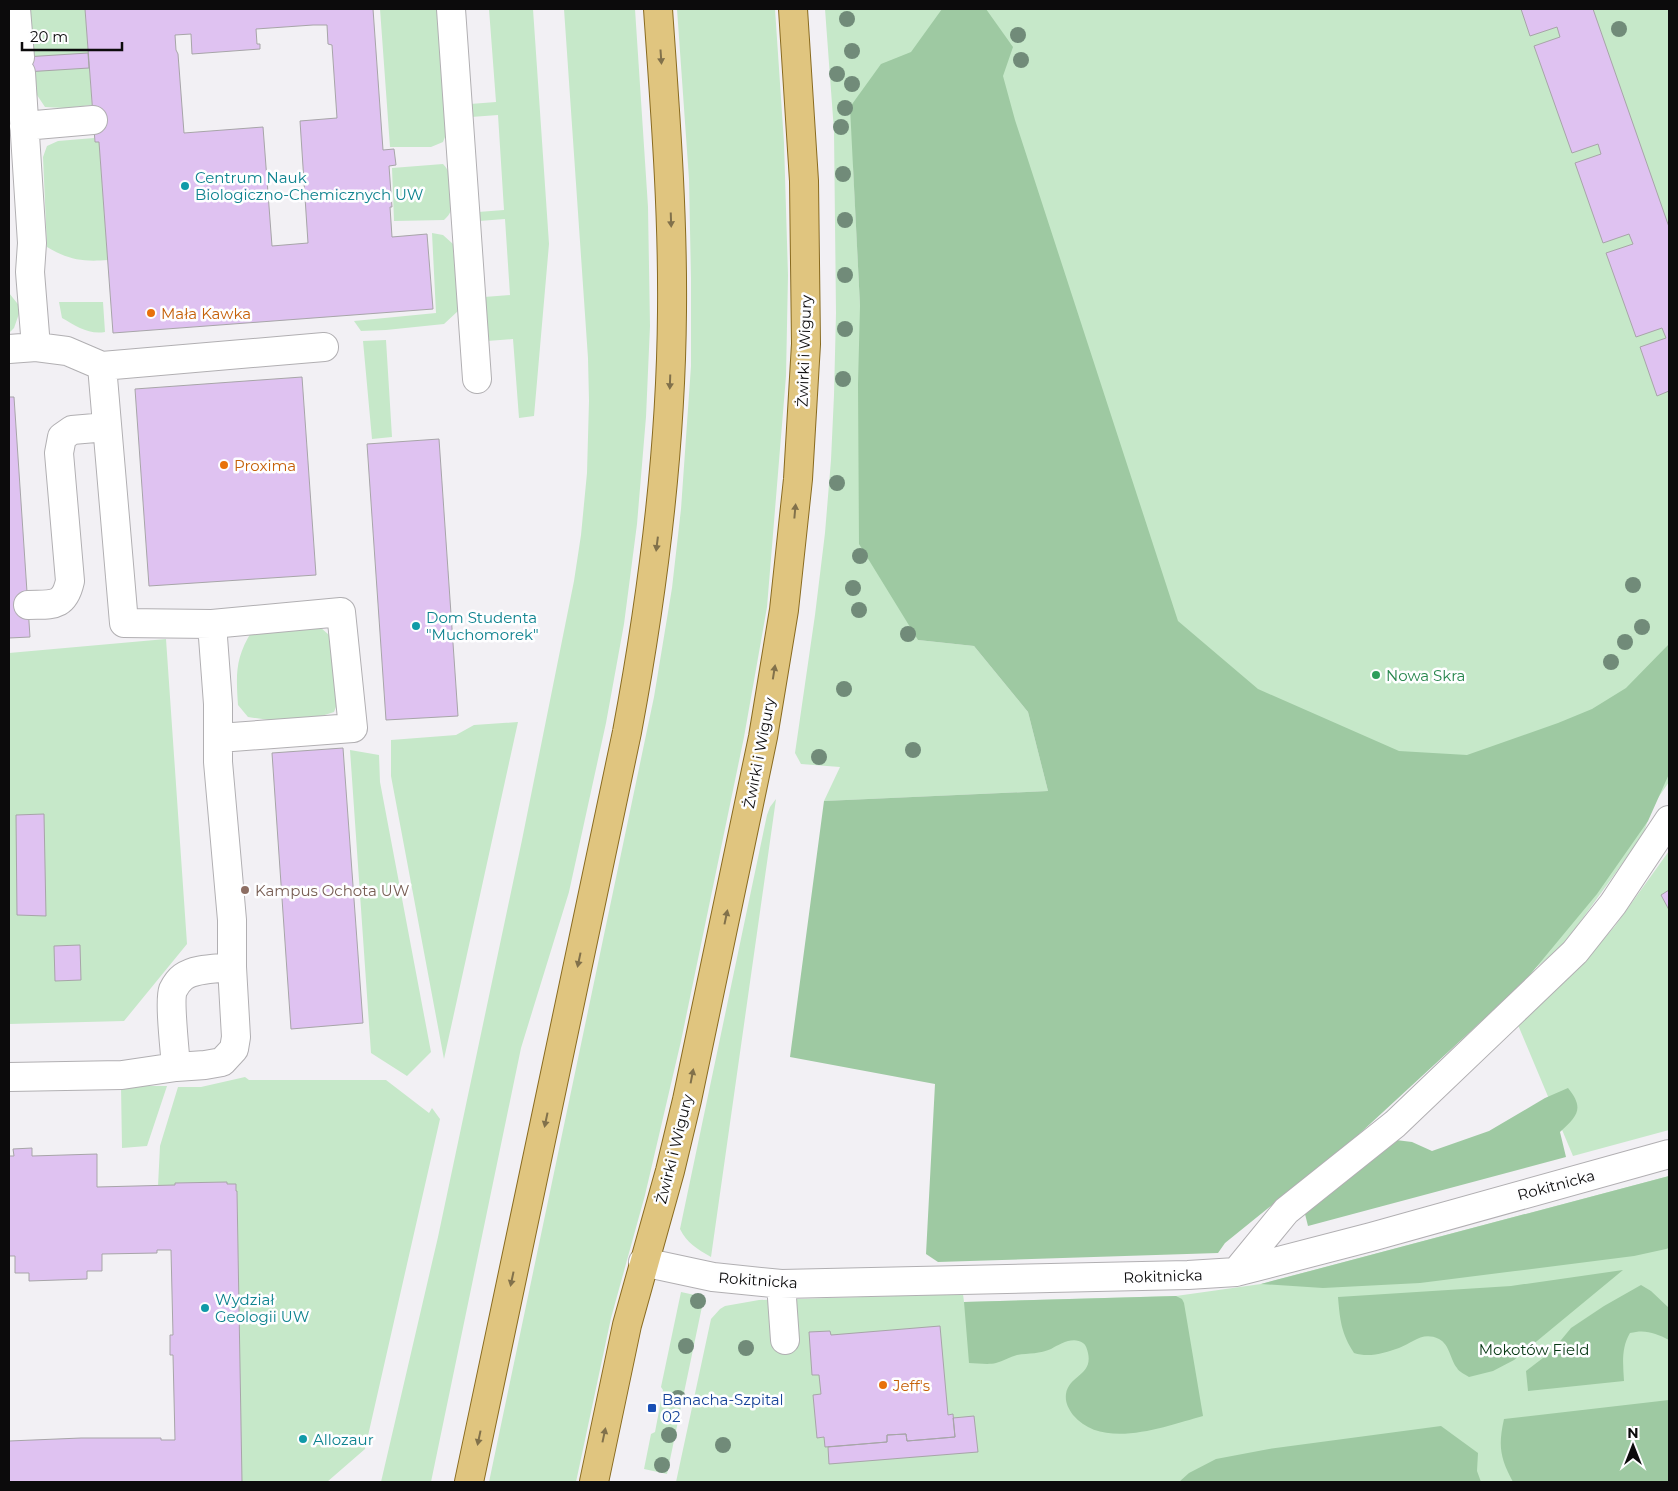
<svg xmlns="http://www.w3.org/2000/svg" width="1678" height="1491" viewBox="0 0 1678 1491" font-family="Montserrat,sans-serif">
<rect width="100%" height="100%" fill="#f2f0f4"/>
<path fill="#c6e8c9" d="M30,9H85L92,105L65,108L45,107L37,95Z
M380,9H438L447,132L443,142L431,147H390Z
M489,9H533L549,244L534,416L519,418L513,339L487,341L484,297L510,295L505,219L479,221L478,212L504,210L498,115L471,117L470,104L496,102Z
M564,9H635L648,207L650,326L646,417L637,524L624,624L606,723L569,892L521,1048L431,1482H381L438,1237L522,840L574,581L581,535L587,473L589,401L588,358Z
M677,9H775L784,143L788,275L786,376L767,607L744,737L681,1041L645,1195L611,1318L576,1482H489L654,697L672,588L681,509L691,366V279L689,179Z
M825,9H1669V782L1653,805L1643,835L1567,940L1547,959L1526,975L1469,1033L853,165L860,306L918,640L974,646L1028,712L1048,791L824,801L840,767L801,764L795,753L815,615L825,533L831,460L834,395L836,313L834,131Z
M94,138L95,142H99L108,260C83,262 69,260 47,247L43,157L47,146L58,141Z
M443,164C453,174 457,197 451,210C450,214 447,217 444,220L394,221L392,168Z
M432,233L443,235L453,244L458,311L444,324L386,330L361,331L354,321L436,313Z
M9,293L21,308L14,328L9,333Z
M59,302H103L105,332C89,335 76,326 62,318Z
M386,340L392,437L372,439L363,341Z
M320,627L329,635L343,673L341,694L334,712L309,720L276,721L248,717L238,705C236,675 235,658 252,631Z
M166,639L187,944L124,1021L9,1024V653Z
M518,722L444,1059L391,776V740L456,735L474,725Z
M350,750L379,755L380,782L431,1052L407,1076L371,1053Z
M776,799L711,1257C697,1249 687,1243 680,1229L767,815L770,807Z
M1669,851V1130L1573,1156L1518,1025L1577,970L1615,926Z
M245,1077L249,1080H386L429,1113L432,1108L440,1119L365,1449L327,1482H242L237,1192L227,1184L226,1182L175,1183V1185L158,1186L160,1146L178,1087H201Z
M121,1086H167L147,1146L122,1148Z
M1669,1176V1482H676L711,1319L720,1309L725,1306L759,1300L963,1294L964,1302L1176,1296L1261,1284Z
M681,1292L704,1297L667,1474L644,1469L651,1434L655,1432L663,1390L661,1387Z"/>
<path fill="#9ec9a2" d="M942,9H986L1013,47L1003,76L1015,120L1178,621L1258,689L1399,751L1467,755L1558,723L1592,709L1626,688L1669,644V774L1648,821L1597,894L1524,982L1357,1136L1225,1243L1218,1253L938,1262L926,1254L935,1084L790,1057L824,801L1048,791L1028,712L974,646L918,640L859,544L858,384L860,306L850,107L881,64L911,52Z
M1568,1088C1585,1109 1577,1116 1560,1132L1566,1157L1308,1226L1303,1206L1396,1140L1412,1142L1432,1151L1489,1131L1545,1098Z
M1669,1176V1248L1666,1249L1634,1256L1420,1283L1323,1288L1261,1284Z
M1623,1270L1514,1360L1493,1371L1469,1377C1465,1374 1459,1372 1457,1368C1450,1359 1450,1345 1439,1339C1422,1331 1413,1343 1399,1348C1385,1353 1369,1358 1354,1353C1341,1333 1340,1320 1338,1297L1511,1286Z
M1641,1285L1651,1291L1669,1308V1340C1656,1333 1645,1329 1630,1333C1621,1348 1623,1364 1624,1381L1528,1391L1526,1371L1552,1351L1571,1328L1604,1306Z
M1176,1296L1182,1299L1184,1303L1203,1416C1166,1426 1103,1451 1073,1415C1068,1408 1065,1402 1066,1394C1069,1375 1093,1376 1088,1353C1087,1349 1086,1345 1083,1343C1073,1336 1060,1344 1051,1349C1040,1354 1029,1353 1017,1355C1010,1357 1003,1361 996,1363C988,1365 977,1363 969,1363L964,1302Z
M1669,1400V1482H1513C1500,1458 1498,1446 1504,1419Z
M1441,1426L1478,1453L1477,1471L1481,1482H1179L1189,1473L1216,1459L1269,1449Z"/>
<path fill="#dfc2f1" stroke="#a7a5a8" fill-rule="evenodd" d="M85,9H373L383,150L394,149L396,165L389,166L392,207H390L392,237L427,234L433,309L113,333L99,142H95ZM313,25H327L328,44L332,45L337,118L300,121L308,243L272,246L263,127L184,133L178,54L176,50L175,35L191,34L192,54L260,49V44H257L256,29Z
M1521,9H1593L1616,75L1669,227V391L1657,396L1640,347L1666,338L1662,328L1636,337L1606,253L1633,244L1629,234L1603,243L1575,163L1601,154L1598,144L1572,153L1534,46L1560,37L1557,27L1530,36Z
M88,53L89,68L9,73V58Z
M302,377L316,575L149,586L135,389Z
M9,397H14L30,637L9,638Z
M439,439L458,716L386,720L367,444Z
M343,748L363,1023L291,1029L272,753Z
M44,814L46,916L17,915L16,815Z
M1669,890V910L1661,895Z
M80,945L81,980L55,981L54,946Z
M32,1148V1156L97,1154V1187L175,1185V1183L227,1182V1184H236V1191H237L242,1482H9V1441L81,1438H161V1440H175L173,1355H170V1335H173L171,1250H157V1253L102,1254V1271H87V1279L29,1281V1273H15V1256H9V1156H14L13,1149Z
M940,1326L948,1415L953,1414L955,1437L907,1441L906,1434L887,1435V1442L825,1447L824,1437L817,1438L813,1395L821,1394L819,1375H812L809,1332L830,1331L831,1335Z
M974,1416L978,1452L829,1464L828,1447L887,1442V1435L906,1434L907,1441L955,1437L953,1418Z"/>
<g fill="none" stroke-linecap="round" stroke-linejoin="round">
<g stroke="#b1afb2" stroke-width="30">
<path id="minor" d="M16,9L20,57
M451,9L477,379
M24,126L93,120
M9,349L36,347L30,272L32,243L21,73
M102,366L324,347
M28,605C52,604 64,608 70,581L59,453L62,437L72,430L107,427
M212,624L341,612L353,728L219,738
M176,1067C175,1052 169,1001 173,990C175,986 179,980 183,977C195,968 217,969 232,967
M9,1077L122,1075L176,1067L205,1065L222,1062L234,1049L236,1037L232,967V920L218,762V704L212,624L124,623L102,366L67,351L36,347
M643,1262L713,1277L781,1284L1188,1275L1236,1272L1371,1237L1669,1154
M1236,1272L1286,1211L1395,1124L1575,952L1613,904L1669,820
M781,1284L785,1340"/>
</g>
<g stroke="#896b20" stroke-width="30">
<path id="major" d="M469,1482L627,732C653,593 671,453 672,311C673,210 665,109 658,9
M594,1482L627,1325L670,1171L687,1100L763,737L784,610L798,479L806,344L804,181L793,9"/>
</g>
<use href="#minor" stroke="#fff" stroke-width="28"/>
<use href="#major" stroke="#e0c57f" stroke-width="28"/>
</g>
<g fill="#718b79">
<circle cx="847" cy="19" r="8"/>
<circle cx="1619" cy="29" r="8"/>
<circle cx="1018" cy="35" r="8"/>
<circle cx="852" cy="51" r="8"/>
<circle cx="1021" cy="60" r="8"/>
<circle cx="837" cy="74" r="8"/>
<circle cx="852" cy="84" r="8"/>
<circle cx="845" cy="108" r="8"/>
<circle cx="841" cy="127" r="8"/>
<circle cx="843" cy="174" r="8"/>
<circle cx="845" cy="220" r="8"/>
<circle cx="845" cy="275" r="8"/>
<circle cx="845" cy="329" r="8"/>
<circle cx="843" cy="379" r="8"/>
<circle cx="837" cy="483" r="8"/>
<circle cx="860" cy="556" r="8"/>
<circle cx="1633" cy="585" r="8"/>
<circle cx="853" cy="588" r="8"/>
<circle cx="859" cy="610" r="8"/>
<circle cx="1642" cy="627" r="8"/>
<circle cx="908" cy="634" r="8"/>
<circle cx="1625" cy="642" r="8"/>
<circle cx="1611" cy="662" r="8"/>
<circle cx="844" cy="689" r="8"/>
<circle cx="913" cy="750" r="8"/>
<circle cx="819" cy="757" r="8"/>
<circle cx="698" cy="1301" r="8"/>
<circle cx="686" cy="1346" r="8"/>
<circle cx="746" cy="1348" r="8"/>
<circle cx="678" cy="1398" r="8"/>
<circle cx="669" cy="1435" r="8"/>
<circle cx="723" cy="1445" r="8"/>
<circle cx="662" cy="1465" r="8"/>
</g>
<defs><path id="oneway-solid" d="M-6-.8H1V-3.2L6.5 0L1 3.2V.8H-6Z" transform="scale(1.25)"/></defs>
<g fill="#81714b">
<use href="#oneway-solid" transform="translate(661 57) rotate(86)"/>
<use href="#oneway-solid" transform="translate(671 220) rotate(88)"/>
<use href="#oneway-solid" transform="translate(670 382) rotate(92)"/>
<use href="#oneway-solid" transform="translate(795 511) rotate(-85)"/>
<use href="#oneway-solid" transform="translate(657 544) rotate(97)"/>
<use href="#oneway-solid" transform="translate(774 672) rotate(-81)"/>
<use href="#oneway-solid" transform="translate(726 917) rotate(-78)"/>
<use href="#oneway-solid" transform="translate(579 960) rotate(102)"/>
<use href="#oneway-solid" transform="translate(692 1076) rotate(-79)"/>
<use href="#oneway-solid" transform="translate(546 1120) rotate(102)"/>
<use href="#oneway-solid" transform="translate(512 1279) rotate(102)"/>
<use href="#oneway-solid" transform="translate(604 1435) rotate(-78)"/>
<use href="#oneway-solid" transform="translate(479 1438) rotate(102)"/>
</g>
<g fill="#0f9aa8" stroke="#fefeff" stroke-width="2">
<circle cx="185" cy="186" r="5"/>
<circle cx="416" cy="626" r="5"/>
<circle cx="205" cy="1308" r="5"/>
<circle cx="303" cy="1439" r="5"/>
</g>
<g fill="#e8710a" stroke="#fefeff" stroke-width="2">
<circle cx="151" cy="313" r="5"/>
<circle cx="224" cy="465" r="5"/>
<circle cx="883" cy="1385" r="5"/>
</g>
<circle fill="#2e9e5b" stroke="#fefeff" stroke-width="2" cx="1376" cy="675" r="5"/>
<circle fill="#8d6e63" stroke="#fefeff" stroke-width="2" cx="245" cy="890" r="5"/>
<rect fill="#1a4fb4" stroke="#fefeff" stroke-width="2" x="647" y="1403" width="10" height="10" rx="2.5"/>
<g text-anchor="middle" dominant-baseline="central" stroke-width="5" stroke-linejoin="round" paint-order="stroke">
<g font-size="15" fill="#0d838f" stroke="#fefeff" text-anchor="start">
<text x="195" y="177">Centrum Nauk<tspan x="195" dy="17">Biologiczno-Chemicznych UW</tspan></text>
<text x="426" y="617">Dom Studenta<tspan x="426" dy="17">"Muchomorek"</tspan></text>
<text x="215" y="1299">Wydział<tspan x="215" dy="17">Geologii UW</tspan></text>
<text x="313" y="1439">Allozaur</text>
</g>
<g font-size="15" fill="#c56008" stroke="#fefeff" text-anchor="start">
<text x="161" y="313">Mała Kawka</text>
<text x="234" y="465">Proxima</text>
<text x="893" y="1385">Jeff's</text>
</g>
<g font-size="15" fill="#0c0b0c" stroke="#fefeff">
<text transform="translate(804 351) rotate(-88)">Żwirki i Wigury</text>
<text transform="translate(759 753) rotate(-79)">Żwirki i Wigury</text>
<text transform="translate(674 1149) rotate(-76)">Żwirki i Wigury</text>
<text transform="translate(1556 1185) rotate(-15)">Rokitnicka</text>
<text transform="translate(1163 1276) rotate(-2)">Rokitnicka</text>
<text transform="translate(758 1280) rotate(4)">Rokitnicka</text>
</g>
<g font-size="15" fill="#27864d" stroke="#fefeff" text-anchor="start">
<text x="1386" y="675">Nowa Skra</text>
</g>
<g font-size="15" fill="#785e54" stroke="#fefeff" text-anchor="start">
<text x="255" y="890">Kampus Ochota UW</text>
</g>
<g font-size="15" fill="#073914" stroke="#fefeff">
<text x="1534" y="1349">Mokotów Field</text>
</g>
<g font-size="15" fill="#164399" stroke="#fefeff" text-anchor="start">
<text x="662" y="1399">Banacha-Szpital<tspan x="662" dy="17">02</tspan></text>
</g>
</g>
<rect width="1678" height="1491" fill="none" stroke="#0c0b0c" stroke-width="20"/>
<g transform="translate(1633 1446)" stroke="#fefeff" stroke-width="4" paint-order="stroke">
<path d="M0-4L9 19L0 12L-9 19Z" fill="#0c0b0c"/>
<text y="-8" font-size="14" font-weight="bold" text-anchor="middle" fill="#0c0b0c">N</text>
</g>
<path d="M22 42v8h100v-8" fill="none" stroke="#0c0b0c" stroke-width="2.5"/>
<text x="30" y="42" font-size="15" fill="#0c0b0c" stroke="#fefeff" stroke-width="4" paint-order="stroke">20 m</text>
</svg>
